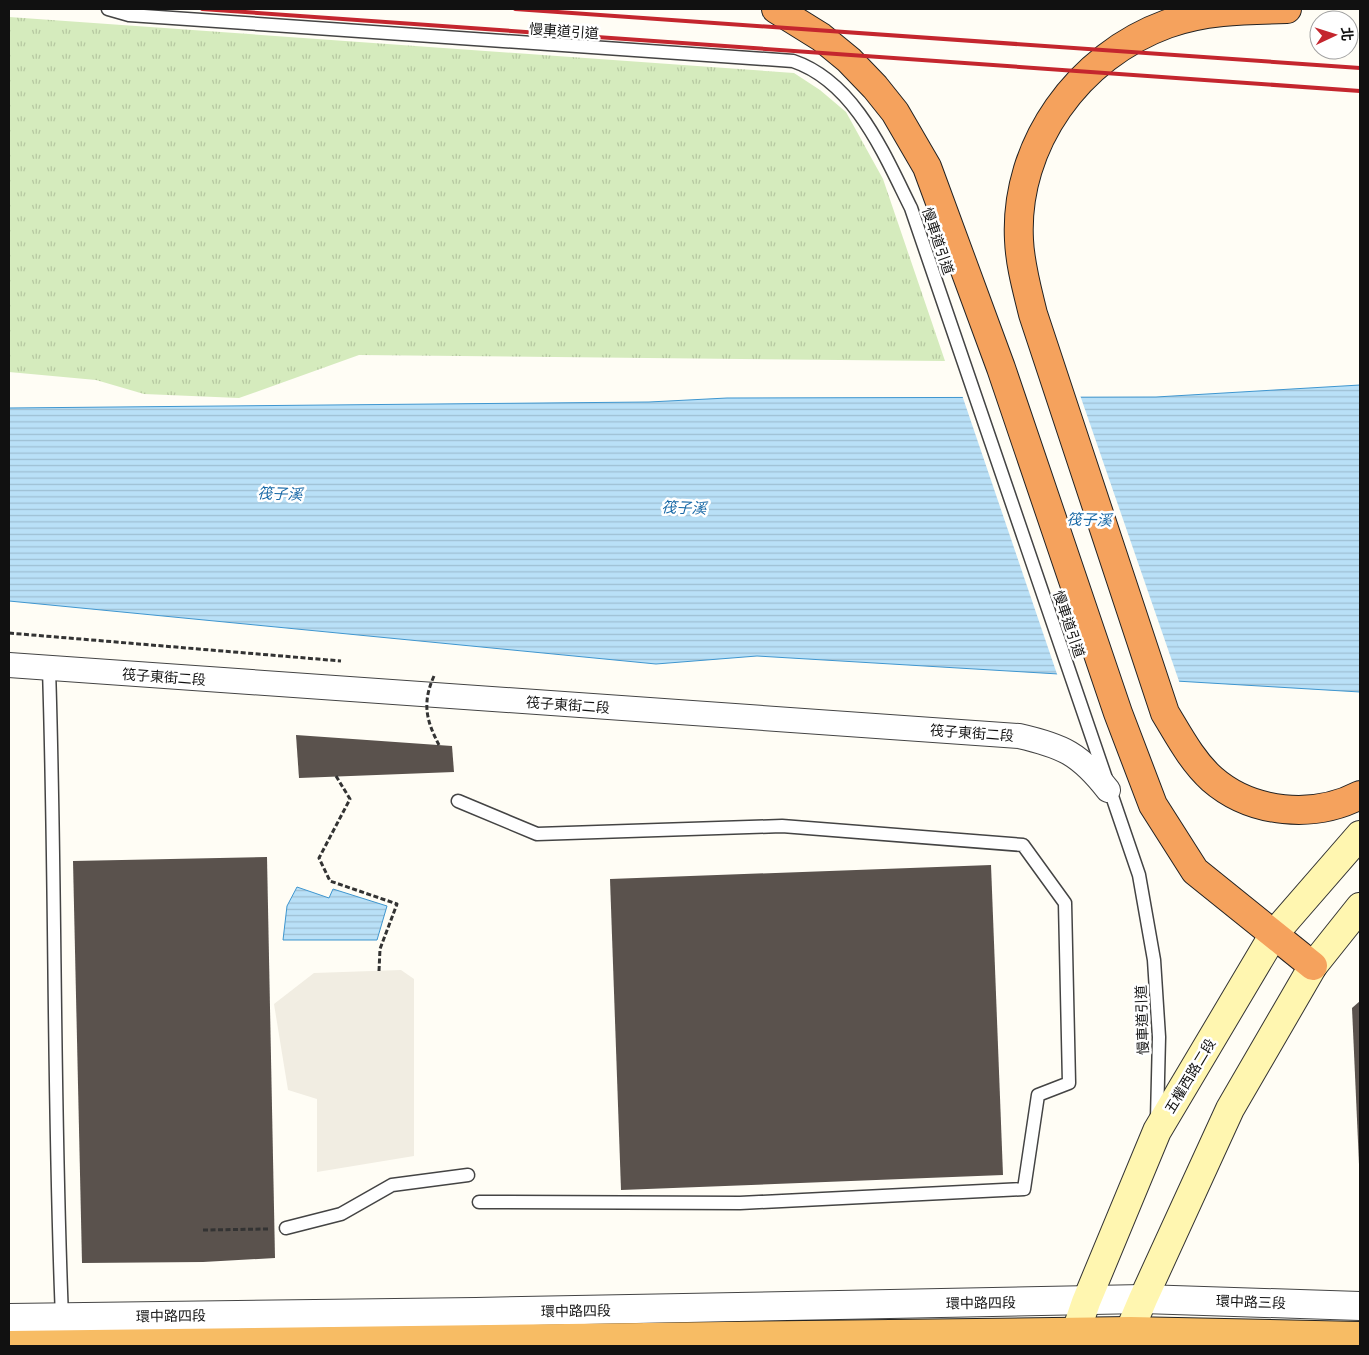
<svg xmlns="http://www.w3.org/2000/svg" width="1369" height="1355" viewBox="0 0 1369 1355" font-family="'Crimson Pro','Noto Sans TC',serif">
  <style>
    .grass { fill: url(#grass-tufts) }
    .plaza { fill: #f1ede2 }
    .water { fill: url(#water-rules); stroke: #3f96cf }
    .pier { fill: #fffdf5 }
    .building { fill: #5a524d }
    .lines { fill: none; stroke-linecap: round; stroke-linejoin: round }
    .service-casing { stroke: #444; stroke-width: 15 }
    .minor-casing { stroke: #444; stroke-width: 26 }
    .tertiary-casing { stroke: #444; stroke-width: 30 }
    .secondary-casing { stroke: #333; stroke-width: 30 }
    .trunk-casing { stroke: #222; stroke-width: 30 }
    .motorway-casing { stroke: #222; stroke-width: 30 }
    .path { stroke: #333; stroke-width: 3; stroke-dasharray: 5 2.5; stroke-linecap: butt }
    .service { stroke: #fff; stroke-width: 12 }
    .minor { stroke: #fff; stroke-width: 24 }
    .tertiary { stroke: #fff; stroke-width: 28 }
    .secondary { stroke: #fff6b0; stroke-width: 28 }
    .trunk { stroke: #f7bc64; stroke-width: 28 }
    .motorway { stroke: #f5a25d; stroke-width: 28 }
    .rail { stroke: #c4262e; stroke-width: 4 }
    .path-bridge { stroke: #333; stroke-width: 3; stroke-dasharray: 5 2.5; stroke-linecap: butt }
    .labels { text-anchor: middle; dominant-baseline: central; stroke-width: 5; stroke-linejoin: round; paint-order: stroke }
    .street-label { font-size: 14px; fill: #111; stroke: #fff }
    .water-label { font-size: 15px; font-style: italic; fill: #1768a6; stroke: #fff }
  </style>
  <defs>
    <pattern id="grass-tufts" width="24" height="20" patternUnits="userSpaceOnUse" patternTransform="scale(1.25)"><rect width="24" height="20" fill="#d5ebbd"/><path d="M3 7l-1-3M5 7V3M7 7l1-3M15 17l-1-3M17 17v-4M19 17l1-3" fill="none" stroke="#b6c8a1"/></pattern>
    <pattern id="water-rules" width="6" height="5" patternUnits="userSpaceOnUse" patternTransform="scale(1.25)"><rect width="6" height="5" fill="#b9e0f7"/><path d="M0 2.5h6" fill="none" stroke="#9ebfd3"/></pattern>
  </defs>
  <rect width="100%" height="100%" fill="#fffdf5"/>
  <polygon class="grass" points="9,17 794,73 820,90 846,112 883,179 945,361 359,355 239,398 144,394 96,380 9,372"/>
  <polygon class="plaza" points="401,970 414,979 414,1156 317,1172 317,1099 288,1090 274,1004 314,973"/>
  <g class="water">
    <polygon points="1360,385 1360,692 757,656 656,664 9,601 9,408 649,402 727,398 1156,397"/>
    <polygon points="297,887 329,898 333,889 387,906 377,940 283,940 287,906"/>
  </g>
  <polygon class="pier" points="962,395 1080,395 1180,684 1058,677"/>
  <g class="building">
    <polygon points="296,735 452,746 454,772 299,778"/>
    <polygon points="267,857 275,1258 203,1262 82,1263 73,861"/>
    <polygon points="991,865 1003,1175 621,1190 610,879"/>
    <polygon points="1360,1001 1360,1164 1359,1164 1352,1008"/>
  </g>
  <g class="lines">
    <defs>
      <g id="service">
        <path d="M108 9 129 15 793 61C855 82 884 154 911 208L1139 875 1154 960 1159 1037 1157 1119"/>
        <path d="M49 669C56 885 53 1101 62 1317"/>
        <polyline points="458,801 537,834 782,826 1023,845 1065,903 1069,1083 1038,1095 1024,1189 740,1203 479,1202"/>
        <polyline points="286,1228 341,1214 392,1185 468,1175"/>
      </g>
      <path id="minor" d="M9 665 1019 736C1063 746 1080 754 1108 790"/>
      <polyline id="tertiary" points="9,1318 476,1312 1143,1299 1360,1306"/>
      <g id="secondary">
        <polyline points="1071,1346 1086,1302 1157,1131 1274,934 1360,835"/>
        <polyline points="1123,1346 1143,1299 1230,1109 1313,966 1360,907"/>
      </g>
      <polyline id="trunk" points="9,1345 1130,1331 1360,1336"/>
      <g id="motorway">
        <polyline points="776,9 821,37 849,60 875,87 895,112 927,167 1001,368 1118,713 1153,805 1195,871 1313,966"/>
        <path d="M1287 9C1248 10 1205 10 1167 24 1079 56 1014 144 1019 240 1020 265 1027 289 1033 314L1165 713C1179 736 1192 761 1212 779 1252 814 1314 819 1360 795"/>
      </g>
    </defs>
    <use href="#service" class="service-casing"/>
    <use href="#minor" class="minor-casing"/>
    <use href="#tertiary" class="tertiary-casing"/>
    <use href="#secondary" class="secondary-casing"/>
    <use href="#trunk" class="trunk-casing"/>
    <use href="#motorway" class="motorway-casing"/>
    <g class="path">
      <polyline points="9,633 341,661"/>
      <polyline points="336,776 350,799 319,858 330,881 397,904 380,949 379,971"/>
      <polyline points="203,1230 268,1229"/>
    </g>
    <use href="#service" class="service"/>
    <use href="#minor" class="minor"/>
    <use href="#tertiary" class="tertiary"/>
    <use href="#secondary" class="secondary"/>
    <use href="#trunk" class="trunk"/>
    <use href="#motorway" class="motorway"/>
    <g class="rail">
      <polyline points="202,9 1360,91"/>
      <polyline points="515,9 1360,68"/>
    </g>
    <path class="path-bridge" d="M434 676C422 703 426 720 439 745"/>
  </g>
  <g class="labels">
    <g class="street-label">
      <text transform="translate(564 31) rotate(4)">慢車道引道</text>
      <text transform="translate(938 241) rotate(71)">慢車道引道</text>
      <text transform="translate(1069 624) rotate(71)">慢車道引道</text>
      <text transform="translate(164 677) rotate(4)">筏子東街二段</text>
      <text transform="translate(568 705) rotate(4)">筏子東街二段</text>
      <text transform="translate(972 733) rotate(4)">筏子東街二段</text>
      <text transform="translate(1142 1020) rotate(-92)">慢車道引道</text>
      <text transform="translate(1190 1076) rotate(-59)">五權西路二段</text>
      <text transform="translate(1251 1302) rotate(2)">環中路三段</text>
      <text transform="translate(981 1303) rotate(-1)">環中路四段</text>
      <text transform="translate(576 1311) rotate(-1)">環中路四段</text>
      <text transform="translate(171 1316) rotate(-1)">環中路四段</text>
    </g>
    <g class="water-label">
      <text transform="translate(280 494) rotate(2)">筏子溪</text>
      <text transform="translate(684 508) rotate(2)">筏子溪</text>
      <text transform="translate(1089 520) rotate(1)">筏子溪</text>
    </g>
  </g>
  <rect width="1369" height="1355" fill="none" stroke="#111111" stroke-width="20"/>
  <g transform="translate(1334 35) rotate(86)"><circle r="24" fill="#ffffff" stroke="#a0a0a0"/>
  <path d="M0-4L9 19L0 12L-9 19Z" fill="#c4262e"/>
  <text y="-8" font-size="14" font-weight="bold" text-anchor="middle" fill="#111111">北</text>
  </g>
</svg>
